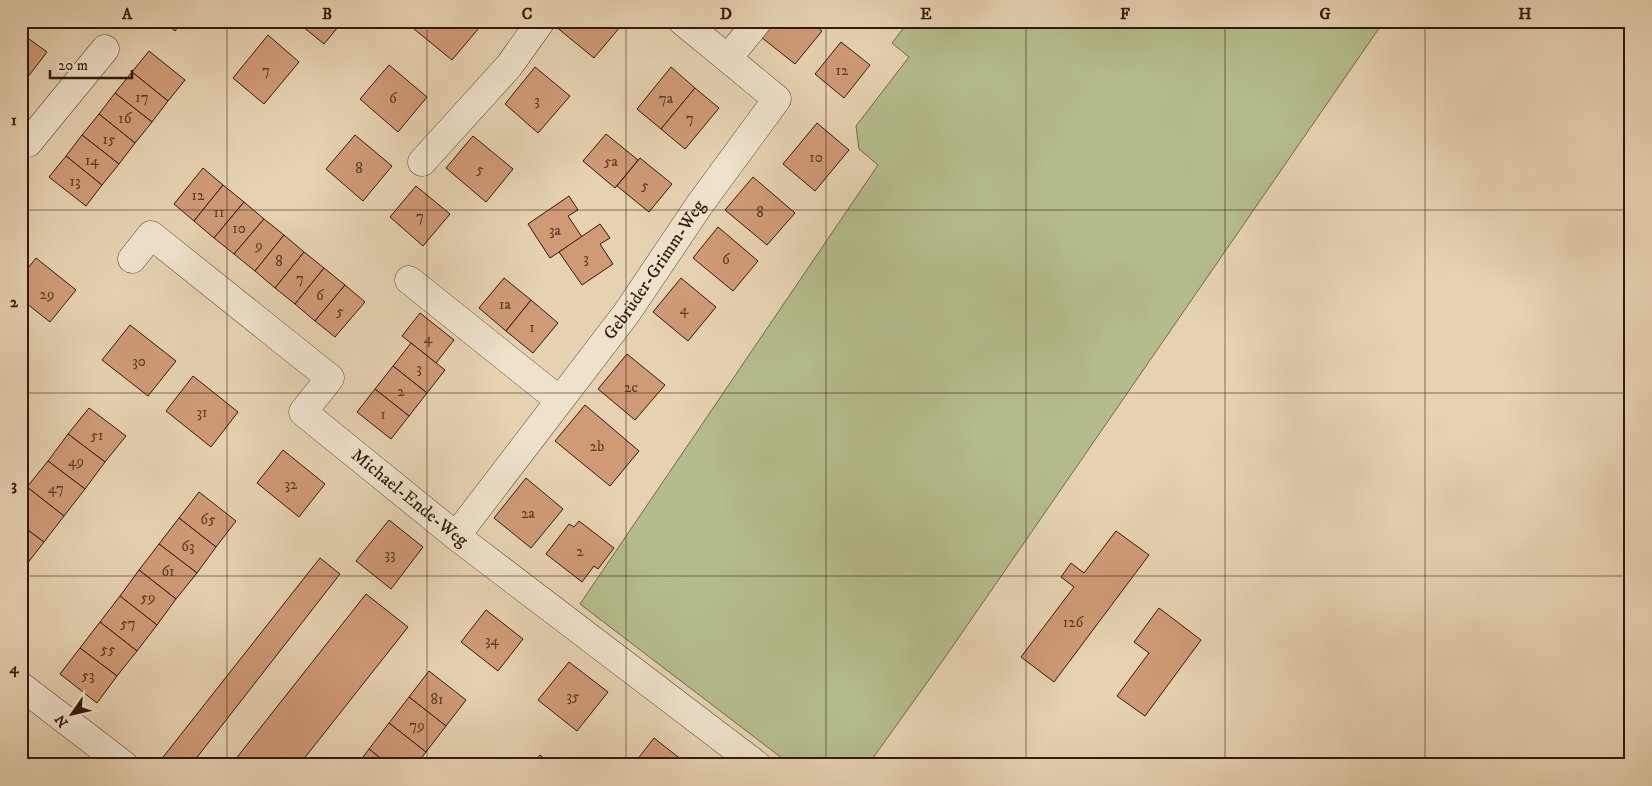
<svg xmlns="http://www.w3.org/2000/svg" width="1652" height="786" viewBox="0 0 1652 786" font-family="'IM FELL DW Pica',serif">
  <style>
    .green { fill: #b5bc8c; stroke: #746b4a }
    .building { fill: #d09a77; stroke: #321a09 }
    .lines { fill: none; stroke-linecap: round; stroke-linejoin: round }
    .minor-casing { stroke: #5f4833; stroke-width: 29 }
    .minor { stroke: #efe2cc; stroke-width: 28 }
    .grid { fill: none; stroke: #321a09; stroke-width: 1; stroke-opacity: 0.55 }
    .labels { text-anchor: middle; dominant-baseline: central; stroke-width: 4; stroke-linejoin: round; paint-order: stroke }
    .number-label { font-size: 15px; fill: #5a3a24 }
    .street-label { font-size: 18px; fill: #321a09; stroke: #efe2cc }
    .neatline { fill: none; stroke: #321a09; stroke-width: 2 }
    .grid-label { font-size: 16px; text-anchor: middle; font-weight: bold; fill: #321a09 }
  </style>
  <rect width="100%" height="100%" fill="#e6d2b1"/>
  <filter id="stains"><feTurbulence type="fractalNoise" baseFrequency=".004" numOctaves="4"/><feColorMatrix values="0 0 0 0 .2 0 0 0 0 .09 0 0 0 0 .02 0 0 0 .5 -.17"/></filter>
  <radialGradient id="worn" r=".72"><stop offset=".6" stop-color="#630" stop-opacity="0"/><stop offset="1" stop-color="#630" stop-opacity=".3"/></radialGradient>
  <polygon class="green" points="909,21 1384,21 946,656 868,765 791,765 580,604 878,165 859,149 856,126 909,57 892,43"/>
  <g class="building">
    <polygon points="163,21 183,21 175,31"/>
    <polygon points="296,21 343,21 324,44"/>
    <polygon points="421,21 482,21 484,22 452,60 414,29"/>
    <polygon points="560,21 613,21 620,27 594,58 555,26"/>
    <polygon points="774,21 810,21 822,31 795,64 761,37"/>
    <polygon points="268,35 299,62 264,104 233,78"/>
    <polygon points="25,36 47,52 21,86 21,41"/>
    <polygon points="841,42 870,65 844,98 815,74"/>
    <polygon points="149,51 185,80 168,101 132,72"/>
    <polygon points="389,65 427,97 398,132 360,99"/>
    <polygon points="535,67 570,96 538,133 505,104"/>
    <polygon points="671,67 695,88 661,129 637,109"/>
    <polygon points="132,72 168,101 152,122 115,93"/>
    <polygon points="695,88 719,108 685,149 661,129"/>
    <polygon points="115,93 152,122 135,143 99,114"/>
    <polygon points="99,114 135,143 119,164 82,135"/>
    <polygon points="817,123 849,150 815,191 783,164"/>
    <polygon points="606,134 638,160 615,188 583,161"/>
    <polygon points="82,135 119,164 102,185 66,156"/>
    <polygon points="355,135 392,166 363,201 326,169"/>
    <polygon points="473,136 513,169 486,202 446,168"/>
    <polygon points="66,156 102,185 86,206 49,177"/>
    <polygon points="640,158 672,184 649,212 617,186"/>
    <polygon points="203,168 223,185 194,221 174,204"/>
    <polygon points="753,177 795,213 767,245 725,210"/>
    <polygon points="223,185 244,202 214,238 194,221"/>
    <polygon points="416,186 450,214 423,246 390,217"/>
    <polygon points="569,196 578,210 568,216 582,237 550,258 528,224"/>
    <polygon points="244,202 264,219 234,254 214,238"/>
    <polygon points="264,219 284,235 255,271 234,254"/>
    <polygon points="600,224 610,238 600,244 613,264 582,285 559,252"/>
    <polygon points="718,227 758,261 733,291 693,258"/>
    <polygon points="284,235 304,252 275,288 255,271"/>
    <polygon points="304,252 324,268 295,304 275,288"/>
    <polygon points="36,258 76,290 50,322 21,299 21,277"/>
    <polygon points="324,268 345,285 315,321 295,304"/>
    <polygon points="504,278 531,300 506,331 479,308"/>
    <polygon points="681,278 716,307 688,341 653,312"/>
    <polygon points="345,285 365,302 335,337 315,321"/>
    <polygon points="531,300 558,323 533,353 506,331"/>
    <polygon points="420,313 454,340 436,363 402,336"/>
    <polygon points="130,325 176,361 148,396 102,360"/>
    <polygon points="411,343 445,370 427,393 393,366"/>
    <polygon points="627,354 665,385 635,420 598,389"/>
    <polygon points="393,366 427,393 409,416 375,389"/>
    <polygon points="193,376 238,412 211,447 166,411"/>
    <polygon points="375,389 409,416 391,439 357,412"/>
    <polygon points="585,405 639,451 610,486 555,441"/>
    <polygon points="89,408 126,436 105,462 68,434"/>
    <polygon points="68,434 105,462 85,489 48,461"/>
    <polygon points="283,450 325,484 299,517 257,483"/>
    <polygon points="48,461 85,489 64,516 27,487"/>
    <polygon points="526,478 563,509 531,548 494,518"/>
    <polygon points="27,487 64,516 44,542 21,525 21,495"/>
    <polygon points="199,492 236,521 216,547 179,518"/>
    <polygon points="179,518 216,547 197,573 159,544"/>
    <polygon points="389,520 423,547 391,589 356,561"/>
    <polygon points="579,521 614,548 598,569 594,566 582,582 546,554 569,524 574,527"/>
    <polygon points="21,525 44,542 23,569 21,568"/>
    <polygon points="1116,531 1149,555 1054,682 1021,657 1074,587 1061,577 1071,563 1084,573"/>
    <polygon points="159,544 197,573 176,599 139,570"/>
    <polygon points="320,558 340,574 191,765 164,765 160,761"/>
    <polygon points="139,570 176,599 157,625 120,596"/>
    <polygon points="366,594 408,627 299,765 231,765"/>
    <polygon points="120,596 157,625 137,651 100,622"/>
    <polygon points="1159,608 1201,640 1145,716 1117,696 1149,653 1134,642"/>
    <polygon points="486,610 523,639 498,671 461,642"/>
    <polygon points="100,622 137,651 117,676 80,648"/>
    <polygon points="80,648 117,676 97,703 60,674"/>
    <polygon points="569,662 608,692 577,731 538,700"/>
    <polygon points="429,671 466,700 446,726 409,697"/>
    <polygon points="409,697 446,726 426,752 389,723"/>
    <polygon points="389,723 426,752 416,765 389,765 369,749"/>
    <polygon points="654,738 687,764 687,765 633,765"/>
    <polygon points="369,749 389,765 357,765"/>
    <polygon points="540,755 552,765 532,765"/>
  </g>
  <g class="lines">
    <defs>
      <g id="minor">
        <polyline points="728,58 758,21"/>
        <polyline points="21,138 28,143 105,49"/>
        <polyline points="422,162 509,66 541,21"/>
        <path id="s1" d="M132 259 151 235 330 378 303 412 456 536 757 765"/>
        <polyline points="409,280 559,400"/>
        <path id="s2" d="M456 536 626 314 700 204 777 99 682 21"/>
        <polyline points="21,686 124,765"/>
      </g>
    </defs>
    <use href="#minor" class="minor-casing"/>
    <use href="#minor" class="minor"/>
  </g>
  <path class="grid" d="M227 21V765M427 21V765M626 21V765M826 21V765M1026 21V765M1225 21V765M1425 21V765M21 210H1631M21 393H1631M21 576H1631"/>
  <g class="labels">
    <g class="number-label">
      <text x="266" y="70">7</text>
      <text x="842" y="70">12</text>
      <text x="142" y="97">17</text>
      <text x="393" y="98">6</text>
      <text x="666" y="98">7a</text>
      <text x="537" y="100">3</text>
      <text x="125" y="118">16</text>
      <text x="690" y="118">7</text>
      <text x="109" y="139">15</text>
      <text x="816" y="157">10</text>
      <text x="92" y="160">14</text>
      <text x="611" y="161">5a</text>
      <text x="359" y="168">8</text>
      <text x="480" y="169">5</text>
      <text x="75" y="181">13</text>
      <text x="645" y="185">5</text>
      <text x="198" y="195">12</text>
      <text x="219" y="212">11</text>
      <text x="760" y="212">8</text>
      <text x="420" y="216">7</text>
      <text x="239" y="228">10</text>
      <text x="555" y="230">3a</text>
      <text x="259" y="245">9</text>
      <text x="586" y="258">3</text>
      <text x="726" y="259">6</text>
      <text x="279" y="261">8</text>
      <text x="300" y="278">7</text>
      <text x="47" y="294">29</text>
      <text x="320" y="295">6</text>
      <text x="505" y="304">1a</text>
      <text x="684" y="309">4</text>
      <text x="340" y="311">5</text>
      <text x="532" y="327">1</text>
      <text x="428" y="338">4</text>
      <text x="139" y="361">30</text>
      <text x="419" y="368">3</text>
      <text x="631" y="387">2c</text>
      <text x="401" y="391">2</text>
      <text x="202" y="412">31</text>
      <text x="383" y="414">1</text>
      <text x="97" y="435">51</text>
      <text x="597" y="446">2b</text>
      <text x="76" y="461">49</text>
      <text x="291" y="484">32</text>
      <text x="56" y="488">47</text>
      <text x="528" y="513">2a</text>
      <text x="208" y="519">65</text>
      <text x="188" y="546">63</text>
      <text x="580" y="551">2</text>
      <text x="390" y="554">33</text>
      <text x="168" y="571">61</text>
      <text x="148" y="597">59</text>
      <text x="1073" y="622">126</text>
      <text x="128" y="623">57</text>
      <text x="492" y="640">34</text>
      <text x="108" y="649">55</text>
      <text x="88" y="675">53</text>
      <text x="573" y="696">35</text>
      <text x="437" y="699">81</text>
      <text x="417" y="725">79</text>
    </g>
    <g class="street-label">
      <text stroke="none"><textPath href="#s2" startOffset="332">Gebrüder-Grimm-Weg</textPath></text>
      <text stroke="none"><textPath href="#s1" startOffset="440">Michael-Ende-Weg</textPath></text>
    </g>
  </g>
  <rect width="1652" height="786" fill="none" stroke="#e6d2b1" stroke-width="55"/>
  <g transform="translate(72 714) rotate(236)" stroke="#efe2cc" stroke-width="4" paint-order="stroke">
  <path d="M0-4L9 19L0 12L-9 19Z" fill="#321a09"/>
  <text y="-8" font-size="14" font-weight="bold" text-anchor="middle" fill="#321a09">N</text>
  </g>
  <path d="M50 70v8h82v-8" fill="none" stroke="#321a09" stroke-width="2.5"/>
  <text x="58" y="70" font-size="15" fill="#321a09" stroke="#efe2cc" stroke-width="4" paint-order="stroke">20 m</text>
  <rect x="28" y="28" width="1596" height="730" class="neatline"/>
  <g class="grid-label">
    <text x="127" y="19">A</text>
    <text x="327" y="19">B</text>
    <text x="527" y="19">C</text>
    <text x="726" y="19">D</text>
    <text x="926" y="19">E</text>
    <text x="1125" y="19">F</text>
    <text x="1325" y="19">G</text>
    <text x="1525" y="19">H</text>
    <text x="14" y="125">1</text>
    <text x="14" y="307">2</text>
    <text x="14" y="490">3</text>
    <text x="14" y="673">4</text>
  </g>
  <rect width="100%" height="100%" filter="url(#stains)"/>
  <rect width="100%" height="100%" fill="url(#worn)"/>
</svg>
